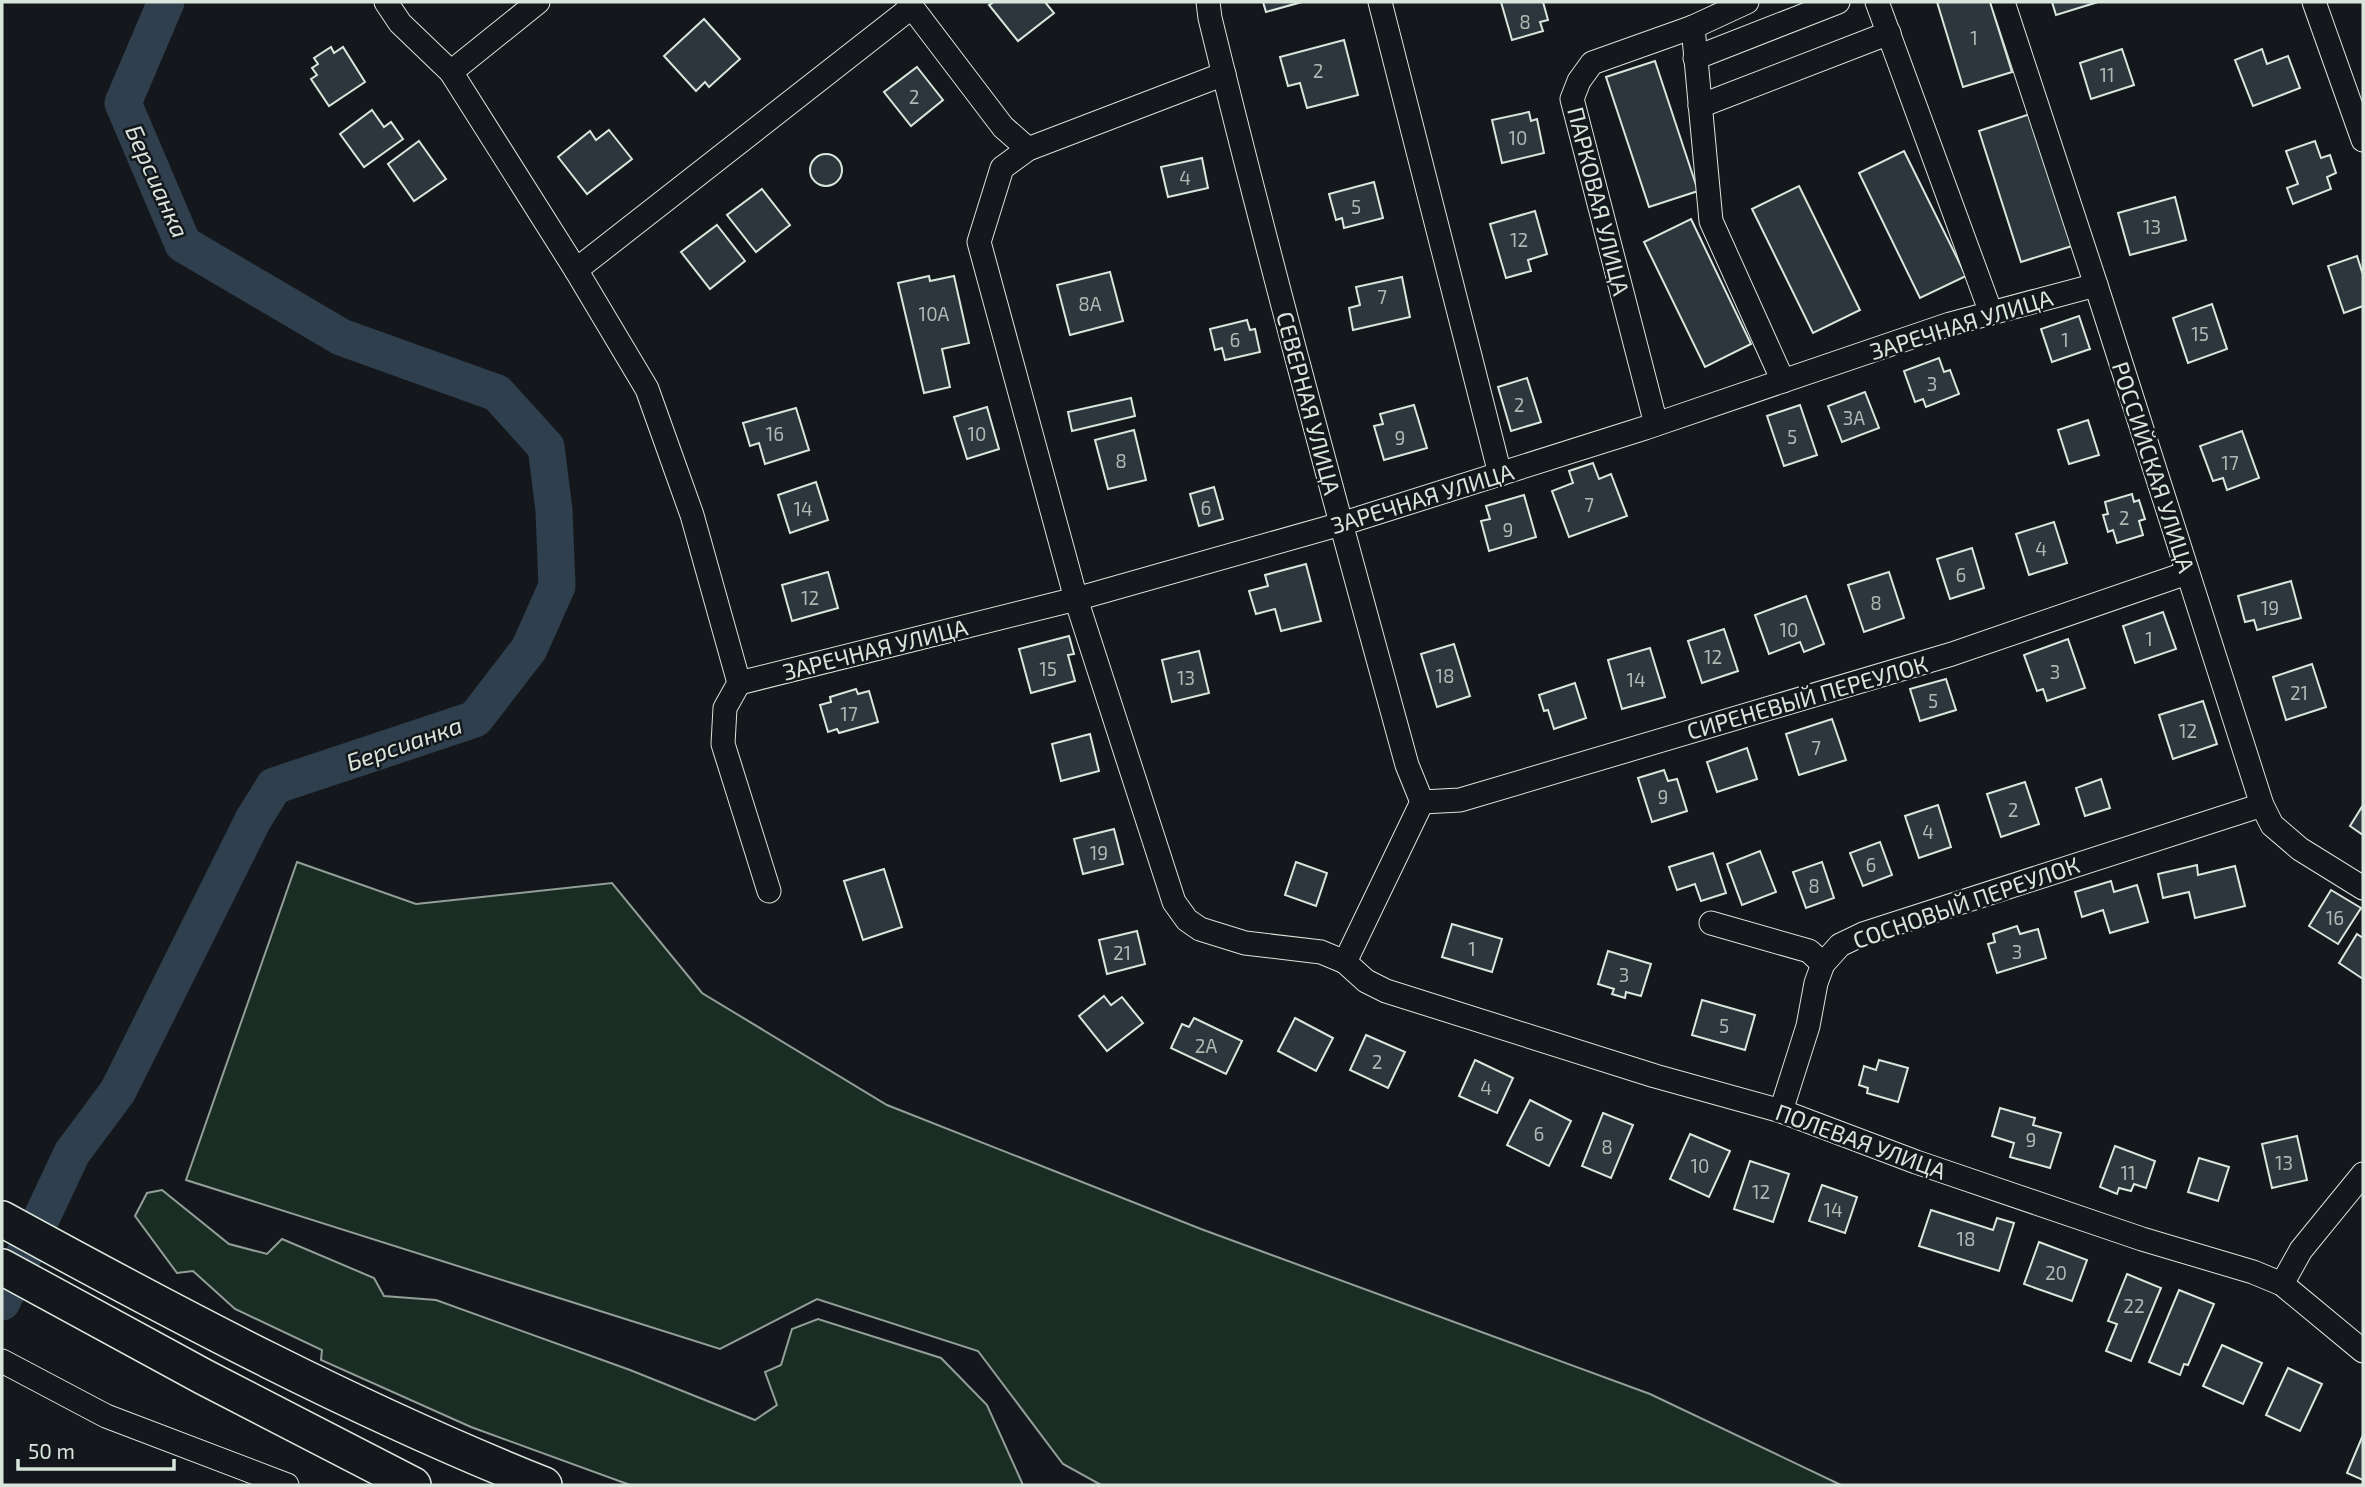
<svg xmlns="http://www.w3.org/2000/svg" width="2365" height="1487" viewBox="0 0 2365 1487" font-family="'Exo 2',sans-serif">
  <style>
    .green { fill: #1a2d24; stroke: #939e99; stroke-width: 2 }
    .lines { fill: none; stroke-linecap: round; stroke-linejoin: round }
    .river { stroke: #2f3f4d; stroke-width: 37 }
    .building { fill: #2c363c; stroke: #d8e6dc; stroke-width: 2 }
    .minor-casing { stroke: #d8e6dc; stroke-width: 25 }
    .highway-casing { stroke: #d8e6dc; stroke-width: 38 }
    .minor { stroke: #14181c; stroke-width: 23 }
    .highway { stroke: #14181c; stroke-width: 35 }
    .labels { text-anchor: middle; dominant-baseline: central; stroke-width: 5; stroke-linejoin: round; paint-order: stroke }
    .number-label { font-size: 19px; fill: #adbab4 }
    .street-label { font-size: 23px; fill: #d8e6dc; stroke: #14181c }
    .water-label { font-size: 24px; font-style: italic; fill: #d8e6dc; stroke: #14181c }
  </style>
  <rect width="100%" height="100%" fill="#14181c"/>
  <g class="green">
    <polygon points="297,862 416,904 612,883 702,993 887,1105 1201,1229 1650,1394 1841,1485 1101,1485 1063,1464 978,1351 817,1299 720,1349 186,1180"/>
    <polygon points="162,1190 229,1244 267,1254 282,1239 374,1278 384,1296 436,1300 630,1370 755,1420 777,1405 765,1372 781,1365 792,1329 818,1319 941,1358 987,1405 1023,1485 630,1485 471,1427 321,1360 322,1350 235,1309 193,1271 177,1273 135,1216 147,1193"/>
  </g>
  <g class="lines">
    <polyline class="river" points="2,1302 72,1153 118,1091 253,820 274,786 475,719 529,649 557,586 554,510 546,447 497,393 341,337 183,244 123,103 166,2"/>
  </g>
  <g class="building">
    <polygon points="994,2 1045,2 1054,13 1018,41 989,5"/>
    <polygon points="1263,2 1302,2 1266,12"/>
    <polygon points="1501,2 1543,2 1548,20 1540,22 1543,31 1512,40"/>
    <polygon points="1937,2 1990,2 2012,72 1963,87"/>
    <polygon points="2052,2 2098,2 2056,15"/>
    <polygon points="704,19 740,59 709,87 705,82 696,91 664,56"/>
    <polygon points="1344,40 1358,95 1307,108 1300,83 1288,86 1280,57"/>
    <polygon points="331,47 334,53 343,47 365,82 329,106 311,79 317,75 312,68 318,64 314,58"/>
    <polygon points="2122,49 2134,85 2091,99 2080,63"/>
    <polygon points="2262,49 2267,64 2288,56 2300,88 2253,106 2235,60"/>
    <polygon points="1655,61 1698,191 1649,207 1606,77"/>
    <polygon points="917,67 943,100 911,126 884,92"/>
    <polygon points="372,110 384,127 391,122 403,139 364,167 340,134"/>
    <polygon points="1529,112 1531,121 1537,119 1544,153 1502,163 1492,120"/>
    <polygon points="2030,114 2072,246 2021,262 1979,131"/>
    <polygon points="609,130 632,159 587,194 558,157 590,131 596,140"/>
    <polygon points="419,141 446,179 414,201 388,164"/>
    <polygon points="2315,141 2321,158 2330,155 2336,173 2327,177 2331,189 2293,204 2287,188 2298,184 2286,151"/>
    <polygon points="1904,151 1966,276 1920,298 1859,173"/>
    <circle cx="826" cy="170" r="16"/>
    <polygon points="1202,158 1208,188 1168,197 1161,167"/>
    <polygon points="1374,182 1383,218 1344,228 1342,218 1336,220 1329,194"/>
    <polygon points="1799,186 1860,310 1813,333 1752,209"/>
    <polygon points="762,189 790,225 756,252 727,215"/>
    <polygon points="2175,197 2186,240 2130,255 2118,213"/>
    <polygon points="1535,211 1547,254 1528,260 1531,271 1506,278 1490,224"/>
    <polygon points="1691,219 1751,344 1705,367 1644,242"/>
    <polygon points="717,225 745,261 710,289 681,252"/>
    <polygon points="2357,256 2363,275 2363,306 2344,313 2328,266"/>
    <polygon points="1110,272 1123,321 1070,335 1057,285"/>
    <polygon points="929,276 930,281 954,276 969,343 942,349 950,387 924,393 898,283"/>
    <polygon points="1402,277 1410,317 1353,330 1349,308 1360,305 1356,287"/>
    <polygon points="2212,304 2227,349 2188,363 2173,318"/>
    <polygon points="2079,316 2090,349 2052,362 2041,329"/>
    <polygon points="1247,320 1250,330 1255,329 1260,352 1225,360 1222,348 1215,350 1210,329"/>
    <polygon points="1939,358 1944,372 1950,370 1959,394 1926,407 1923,399 1915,402 1904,371"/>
    <polygon points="1527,378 1541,422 1511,431 1498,387"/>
    <polygon points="1865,392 1879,428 1842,442 1828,406"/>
    <polygon points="1131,398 1135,416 1072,431 1068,412"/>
    <polygon points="1414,405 1427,448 1384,460 1374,426 1383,424 1380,414"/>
    <polygon points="1800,405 1817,455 1784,466 1767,416"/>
    <polygon points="987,407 999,449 967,459 954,417"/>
    <polygon points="796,408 809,450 765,464 759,443 750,446 743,423"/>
    <polygon points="2088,420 2099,455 2069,464 2058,430"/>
    <polygon points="1134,430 1146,480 1108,489 1095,440"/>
    <polygon points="2242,431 2259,478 2227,490 2223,478 2213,481 2200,446"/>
    <polygon points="1593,463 1599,479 1611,474 1627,516 1569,537 1552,491 1573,483 1569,471"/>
    <polygon points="816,482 828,520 790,533 778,495"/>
    <polygon points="1214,487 1223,519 1199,526 1190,494"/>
    <polygon points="2132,494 2134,502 2139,500 2145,519 2139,521 2143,535 2117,543 2113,530 2108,532 2103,515 2108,514 2105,502"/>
    <polygon points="1524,495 1536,537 1489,551 1481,521 1490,519 1486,506"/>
    <polygon points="2054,522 2067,563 2029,575 2016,534"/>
    <polygon points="1972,548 1984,588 1950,599 1937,559"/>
    <polygon points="1306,564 1321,621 1281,631 1275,609 1256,614 1249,591 1268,586 1265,575"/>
    <polygon points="828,572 838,608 792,621 782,585"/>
    <polygon points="1889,572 1904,618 1864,632 1848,585"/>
    <polygon points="2291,581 2301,618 2257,630 2254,620 2245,622 2238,596"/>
    <polygon points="1806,596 1824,644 1804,652 1800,642 1769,654 1755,615"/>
    <polygon points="2163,612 2176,649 2135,663 2123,626"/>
    <polygon points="1724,629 1738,671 1702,683 1688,641"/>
    <polygon points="1069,636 1074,654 1068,655 1075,681 1031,693 1019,649"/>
    <polygon points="2068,639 2085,688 2047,701 2043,689 2037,691 2024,655"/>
    <polygon points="1454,644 1470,696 1437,707 1421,654"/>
    <polygon points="1650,648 1665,697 1622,709 1608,660"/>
    <polygon points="1199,651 1209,693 1172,702 1162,660"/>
    <polygon points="2312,664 2326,707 2286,720 2273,677"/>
    <polygon points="1946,679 1956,710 1920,721 1910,689"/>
    <polygon points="1575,683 1586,718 1554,729 1548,710 1544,711 1539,695"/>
    <polygon points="856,689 858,694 869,691 878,722 839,733 837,729 828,732 820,705 831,702 830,697"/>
    <polygon points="2203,701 2217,744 2173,759 2159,715"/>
    <polygon points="1832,719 1846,760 1799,775 1786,734"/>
    <polygon points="1090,734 1099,771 1061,781 1052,744"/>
    <polygon points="1747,748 1757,779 1717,792 1707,762"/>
    <polygon points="1664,770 1668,781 1677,779 1687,811 1652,822 1638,778"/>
    <polygon points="2101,779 2110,808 2085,816 2076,788"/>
    <polygon points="2025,782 2039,824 2001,837 1987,794"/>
    <polygon points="1938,805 1951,847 1919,858 1905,816"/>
    <polygon points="2363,805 2363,835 2350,826"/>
    <polygon points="1114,829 1123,864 1083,874 1074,839"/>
    <polygon points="1880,842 1892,875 1863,886 1850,853"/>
    <polygon points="1760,851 1776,892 1742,905 1727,864"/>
    <polygon points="1713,853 1726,893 1701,901 1695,884 1677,890 1669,867"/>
    <polygon points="1296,862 1327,873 1316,906 1285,895"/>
    <polygon points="1822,862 1834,898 1806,908 1793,872"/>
    <polygon points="2197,865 2198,875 2235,866 2245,906 2195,918 2189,892 2163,898 2158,874"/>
    <polygon points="884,869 902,927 863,940 844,881"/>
    <polygon points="2111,881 2114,892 2137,885 2148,922 2110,933 2103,910 2082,917 2075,892"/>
    <polygon points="2331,890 2361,908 2338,944 2309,926"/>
    <polygon points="1452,924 1502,939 1492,972 1442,957"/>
    <polygon points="2017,926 2020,934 2038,929 2046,958 1997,973 1988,944 1995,942 1993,934"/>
    <polygon points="1137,931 1145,964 1107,974 1099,940"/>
    <polygon points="2357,934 2363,938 2363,979 2339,963"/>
    <polygon points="1608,951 1651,964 1641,996 1626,992 1625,998 1612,994 1614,989 1598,984"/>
    <polygon points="1104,996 1111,1005 1122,997 1143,1023 1107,1051 1079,1016"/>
    <polygon points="1702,1000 1755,1015 1745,1050 1692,1035"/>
    <polygon points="1194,1018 1242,1041 1226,1074 1171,1048 1182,1024 1189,1027"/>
    <polygon points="1295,1018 1333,1038 1316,1071 1278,1051"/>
    <polygon points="1366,1035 1405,1052 1388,1088 1350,1070"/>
    <polygon points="1475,1060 1513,1078 1497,1113 1459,1096"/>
    <polygon points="1879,1060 1908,1068 1898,1102 1867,1093 1868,1088 1859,1085 1864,1066 1876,1070"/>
    <polygon points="1530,1100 1571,1121 1549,1166 1507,1145"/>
    <polygon points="2000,1108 2035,1118 2033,1125 2061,1133 2050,1168 2010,1157 2014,1143 1992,1136"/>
    <polygon points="1603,1113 1633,1125 1611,1178 1582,1166"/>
    <polygon points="1690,1134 1730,1151 1709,1197 1670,1179"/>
    <polygon points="2297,1136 2307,1180 2272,1188 2262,1144"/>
    <polygon points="2115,1146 2155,1161 2146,1188 2134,1184 2131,1191 2119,1188 2117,1194 2100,1187"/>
    <polygon points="2199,1158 2229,1167 2218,1201 2188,1192"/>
    <polygon points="1750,1161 1789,1174 1773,1222 1734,1209"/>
    <polygon points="1822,1185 1857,1197 1845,1233 1809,1221"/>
    <polygon points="1931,1210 1993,1230 1997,1218 2014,1223 1999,1271 1919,1246"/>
    <polygon points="2039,1242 2087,1260 2072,1301 2024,1284"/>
    <polygon points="2127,1274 2161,1288 2131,1361 2106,1351 2117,1324 2108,1321"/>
    <polygon points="2179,1290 2214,1304 2188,1365 2184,1364 2180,1375 2149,1362"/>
    <polygon points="2222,1345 2262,1363 2243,1404 2203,1386"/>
    <polygon points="2288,1368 2322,1384 2300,1431 2266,1415"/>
    <polygon points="2363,1435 2363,1480 2347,1473"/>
  </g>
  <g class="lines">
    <defs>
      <g id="minor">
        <polyline points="386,2 400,23 451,72"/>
        <polyline points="538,2 451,72 576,270 912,7"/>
        <polyline points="908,2 1003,127 1028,149"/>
        <path d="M1208 2 1210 18C1271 268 1339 517 1407 765L1422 802"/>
        <polyline points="1380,2 1500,474"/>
        <polyline points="1877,2 1991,313"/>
        <polyline points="2003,2 2096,285 2262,805 2272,825 2300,849 2363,888"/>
        <polyline points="2314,2 2363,140"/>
        <polyline points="1693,27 1711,221 1783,381"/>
        <polyline points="1695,58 1838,2"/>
        <polyline points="1224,74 1028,149 1002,168 979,242 1076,599 1174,902 1187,920 1200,929 1245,943 1321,952 1345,962 1366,981 1386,991 1655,1076 1781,1111 1916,1162 2142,1239 2253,1272 2282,1284 2363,1351"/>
        <polyline points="1700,106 1889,33"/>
        <polyline points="576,270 647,389 692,515 739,683 725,708 723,744 769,891"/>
        <polyline points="1656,424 1572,99 1579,81 1592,63 1693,27 1747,2"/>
        <polyline points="739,683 1076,599 1341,524 1645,428 1950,324 2096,285"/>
        <polyline points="1422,802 1460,800 1952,654 2187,573"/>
        <polyline points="1711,923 1809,951 1823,964"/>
        <polyline points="1345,962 1422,802"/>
        <polyline points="1781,1111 1808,1026 1816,983 1823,964 1840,945 1863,934 2262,805"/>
        <polyline points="2282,1284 2301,1250 2363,1174"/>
        <polyline points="2,1361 106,1416 287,1485"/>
      </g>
      <g id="highway">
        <path d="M2 1219C179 1316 356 1410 544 1485"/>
        <polyline points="2,1267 204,1377 413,1485"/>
      </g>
    </defs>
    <use href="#minor" class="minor-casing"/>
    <use href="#highway" class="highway-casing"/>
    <use href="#minor" class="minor"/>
    <use href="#highway" class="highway"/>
  </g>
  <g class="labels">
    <g class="number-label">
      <text x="1525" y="21">8</text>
      <text x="1974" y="37">1</text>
      <text x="1318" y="70">2</text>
      <text x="2107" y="74">11</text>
      <text x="914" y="96">2</text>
      <text x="1518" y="137">10</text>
      <text x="1185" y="177">4</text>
      <text x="1356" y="206">5</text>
      <text x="2152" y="226">13</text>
      <text x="1519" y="239">12</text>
      <text x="1382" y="296">7</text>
      <text x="1090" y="303">8А</text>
      <text x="934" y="313">10А</text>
      <text x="2200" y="333">15</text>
      <text x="1235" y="339">6</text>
      <text x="2065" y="339">1</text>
      <text x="1932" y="383">3</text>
      <text x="1519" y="404">2</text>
      <text x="1854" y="417">3А</text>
      <text x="775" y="433">16</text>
      <text x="977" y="433">10</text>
      <text x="1792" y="436">5</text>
      <text x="1400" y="437">9</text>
      <text x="1121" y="460">8</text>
      <text x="2230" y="462">17</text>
      <text x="1589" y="504">7</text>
      <text x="1206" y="507">6</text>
      <text x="803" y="508">14</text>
      <text x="2124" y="517">2</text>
      <text x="1508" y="529">9</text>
      <text x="2041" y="548">4</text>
      <text x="1961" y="574">6</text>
      <text x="810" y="597">12</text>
      <text x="1876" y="602">8</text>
      <text x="2270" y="607">19</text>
      <text x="1789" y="629">10</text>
      <text x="2149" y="638">1</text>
      <text x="1713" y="656">12</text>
      <text x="1048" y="668">15</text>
      <text x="2055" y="671">3</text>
      <text x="1445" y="675">18</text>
      <text x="1186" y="677">13</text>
      <text x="1636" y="679">14</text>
      <text x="2299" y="692">21</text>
      <text x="1933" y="700">5</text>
      <text x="849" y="713">17</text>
      <text x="2188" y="730">12</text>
      <text x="1816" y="747">7</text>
      <text x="1663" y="796">9</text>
      <text x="2013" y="809">2</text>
      <text x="1928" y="831">4</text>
      <text x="1099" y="852">19</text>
      <text x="1871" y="864">6</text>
      <text x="1814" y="885">8</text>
      <text x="2335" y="917">16</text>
      <text x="1472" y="948">1</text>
      <text x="2017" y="951">3</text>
      <text x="1122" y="952">21</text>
      <text x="1624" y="974">3</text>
      <text x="1724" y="1025">5</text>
      <text x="1206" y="1045">2А</text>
      <text x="1377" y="1061">2</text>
      <text x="1486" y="1087">4</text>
      <text x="1539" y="1133">6</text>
      <text x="2031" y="1139">9</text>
      <text x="1607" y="1146">8</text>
      <text x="2284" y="1162">13</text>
      <text x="1700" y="1165">10</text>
      <text x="2128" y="1172">11</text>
      <text x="1761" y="1191">12</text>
      <text x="1833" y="1209">14</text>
      <text x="1966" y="1238">18</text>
      <text x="2056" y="1272">20</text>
      <text x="2134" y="1305">22</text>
    </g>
    <g class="street-label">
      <text transform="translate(1599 201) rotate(76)">ПАРКОВАЯ УЛИЦА</text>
      <text transform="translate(1961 324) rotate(-17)">ЗАРЕЧНАЯ УЛИЦА</text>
      <text transform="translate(1309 403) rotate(75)">СЕВЕРНАЯ УЛИЦА</text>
      <text transform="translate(2154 467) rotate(72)">РОССИЙСКАЯ УЛИЦА</text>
      <text transform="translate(1422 498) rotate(-17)">ЗАРЕЧНАЯ УЛИЦА</text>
      <text transform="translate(875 649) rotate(-14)">ЗАРЕЧНАЯ УЛИЦА</text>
      <text transform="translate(1807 697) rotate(-16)">СИРЕНЕВЫЙ ПЕРЕУЛОК</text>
      <text transform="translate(1966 902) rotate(-19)">СОСНОВЫЙ ПЕРЕУЛОК</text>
      <text transform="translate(1861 1141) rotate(20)">ПОЛЕВАЯ УЛИЦА</text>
    </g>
    <g class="water-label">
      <text transform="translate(158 181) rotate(66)">Берсианка</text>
      <text transform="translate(404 743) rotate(-19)">Берсианка</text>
    </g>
  </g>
  <rect width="2365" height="1487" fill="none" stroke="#d8e6dc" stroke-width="7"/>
  <path d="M18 1459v10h156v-10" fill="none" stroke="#d8e6dc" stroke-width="3.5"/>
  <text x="28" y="1459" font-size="21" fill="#d8e6dc" stroke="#14181c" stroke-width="5" paint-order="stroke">50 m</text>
</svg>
